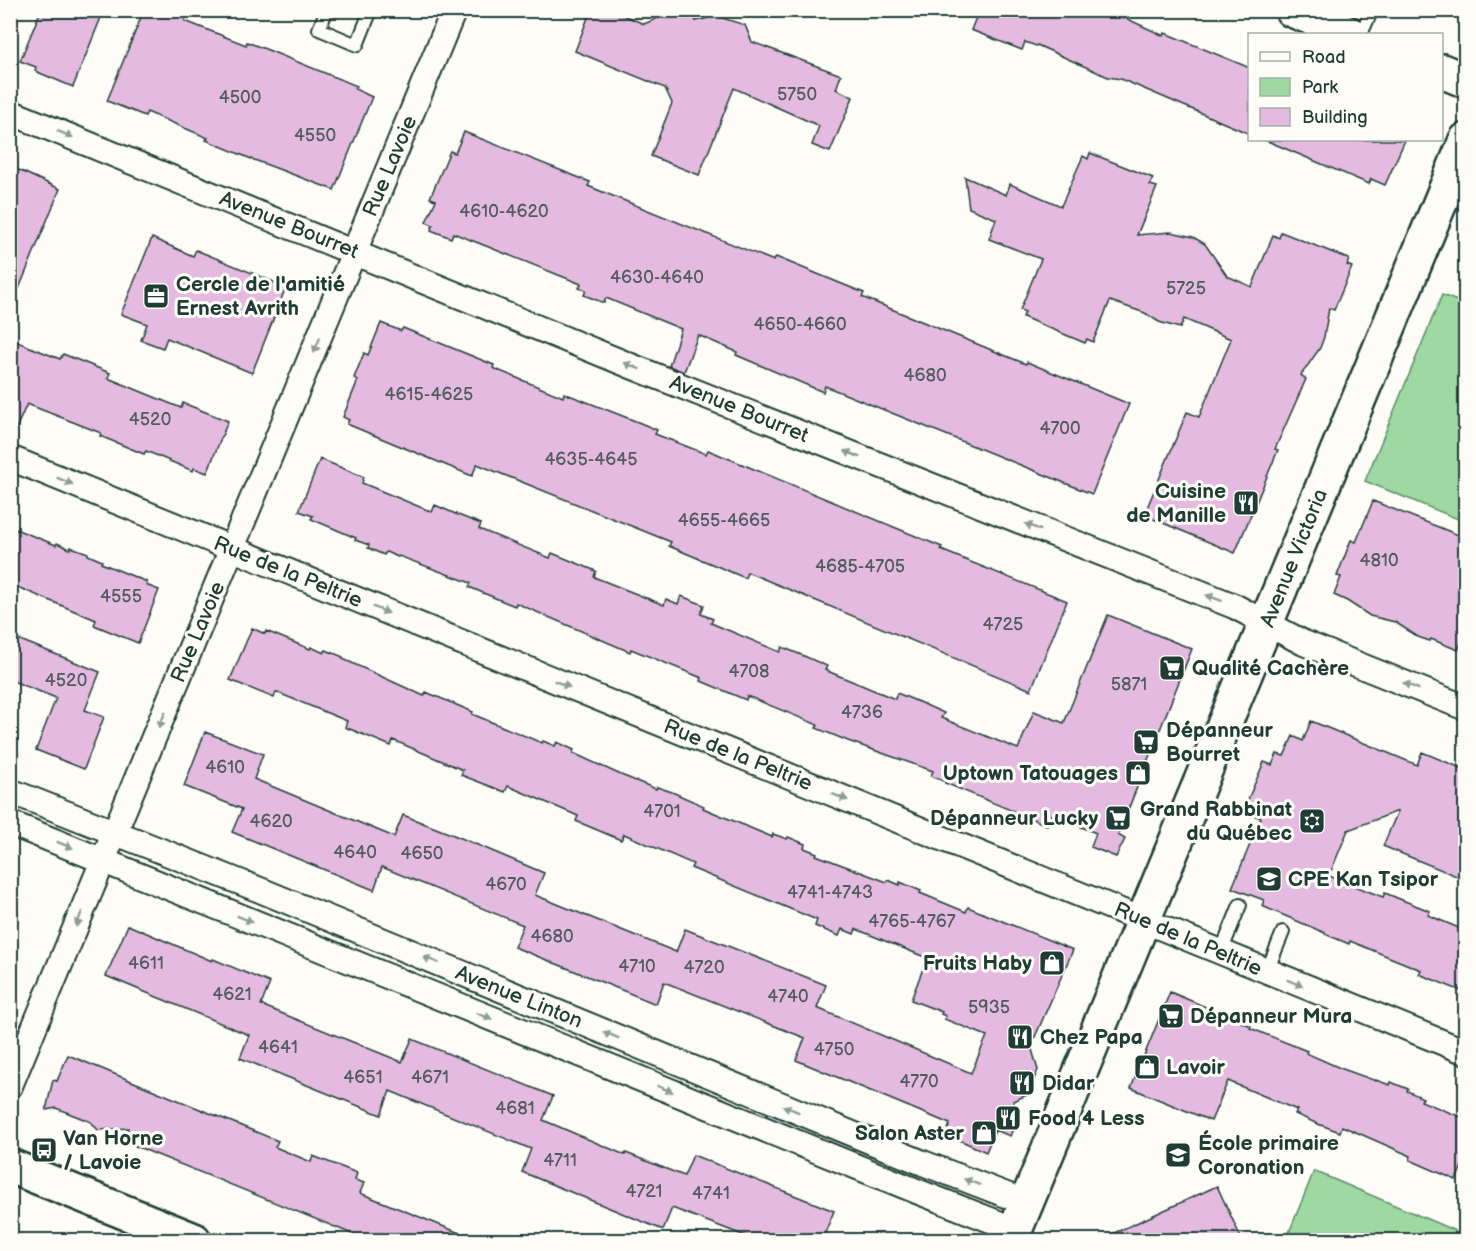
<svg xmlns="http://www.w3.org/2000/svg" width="1476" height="1251" viewBox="0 0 1476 1251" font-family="'Balsamiq Sans',sans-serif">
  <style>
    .green { fill: #9dd9a0; stroke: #5e8b6a; stroke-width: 1.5 }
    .building { fill: #e4bae1; stroke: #1f3d34; stroke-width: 1.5 }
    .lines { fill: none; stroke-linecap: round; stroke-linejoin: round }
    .lane-casing { stroke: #1f3d34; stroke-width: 16 }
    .street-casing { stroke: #1f3d34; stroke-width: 28 }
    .secondary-casing { stroke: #1f3d34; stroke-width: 38 }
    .lane { stroke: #fdfcf7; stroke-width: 12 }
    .street { stroke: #fdfcf7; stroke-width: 24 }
    .secondary { stroke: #fdfcf7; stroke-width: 33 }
    .oneway { fill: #8e9c96 }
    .labels { text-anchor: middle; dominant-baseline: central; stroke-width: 6; stroke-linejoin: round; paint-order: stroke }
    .number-label { font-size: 18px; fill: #505c5f }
    .street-label { font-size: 21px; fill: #1f3d34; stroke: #fdfcf7 }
    .poi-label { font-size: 21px; font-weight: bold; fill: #1f3d34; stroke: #fdfcf7; text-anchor: start }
  </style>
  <rect width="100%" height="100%" fill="#fdfcf7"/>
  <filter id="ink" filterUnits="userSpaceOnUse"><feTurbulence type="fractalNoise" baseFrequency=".0167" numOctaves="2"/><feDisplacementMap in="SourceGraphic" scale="12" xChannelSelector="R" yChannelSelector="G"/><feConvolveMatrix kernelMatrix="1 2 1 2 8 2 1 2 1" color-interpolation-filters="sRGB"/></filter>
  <g filter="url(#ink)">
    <g class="green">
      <polygon points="1442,295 1465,304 1465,522 1365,481"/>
      <polygon points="1314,1171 1465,1235 1465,1240 1286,1240"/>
    </g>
    <g class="building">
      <polygon points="41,10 104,10 73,87 35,71 36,67 20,61"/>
      <polygon points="144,10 171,10 186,17 185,21 246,45 247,42 268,50 357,86 355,89 372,97 334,190 249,158 206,140 208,138 147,112 145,116 107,101"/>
      <polygon points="591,10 611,10 644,24 677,10 691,10 696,21 716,16 745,25 752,42 841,75 836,89 853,97 830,152 812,145 819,126 734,88 699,175 651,156 672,103 665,88 575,51"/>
      <polygon points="979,10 1108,10 1164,36 1165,33 1250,68 1250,134 1121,79 1108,77 1037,45 1036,46 1025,42 1022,50 971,30"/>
      <polygon points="464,132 590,182 588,186 774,261 776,257 864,293 862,297 1026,364 1027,362 1129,404 1092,494 825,386 823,392 736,355 737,352 698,335 684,372 669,366 681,329 606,298 604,303 584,295 586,290 579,288 581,284 481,244 453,233 451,238 431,230 433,225 426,222 436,200 430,198 450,151 455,153"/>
      <polygon points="1265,140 1405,140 1385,185 1371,179 1369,184"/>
      <polygon points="1090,153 1153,178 1150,185 1157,187 1137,235 1171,232 1193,237 1205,244 1227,276 1252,287 1273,235 1279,238 1281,232 1349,259 1347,265 1352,267 1334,310 1329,308 1324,337 1320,348 1301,375 1306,379 1275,449 1278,450 1235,553 1144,515 1187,412 1199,417 1231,339 1184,319 1180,328 1159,322 1145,313 1110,301 1093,342 1087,339 1085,343 1023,317 1025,312 1020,310 1041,259 989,239 996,219 969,208 965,177 1006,195 1010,184 1061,206 1083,156 1088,159"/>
      <polygon points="10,166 60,189 11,308 10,308"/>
      <polygon points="152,238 193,256 196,250 286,287 252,373 167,338 163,348 141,340 147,324 121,314"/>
      <polygon points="381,323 401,331 403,328 494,365 493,368 563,397 564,393 638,422 657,430 655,434 706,454 708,450 942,547 941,550 1067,601 1031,690 747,572 745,578 669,546 671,542 477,464 472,476 347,424 349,420 343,417 358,380 354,378 364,353 368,355"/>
      <polygon points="10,339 60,359 63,354 110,373 108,378 181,408 183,403 228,421 207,473 194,468 193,471 146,451 144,454 100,436 101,433 27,404 10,442"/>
      <polygon points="320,459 364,477 362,483 432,512 435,505 458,515 481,524 479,529 550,558 552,553 596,571 594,577 664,605 666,599 678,604 681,596 704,605 701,614 713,619 711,623 780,652 782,647 804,656 827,666 825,670 895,699 897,693 921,703 944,713 941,718 1018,749 1034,711 1064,723 1108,615 1192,649 1118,835 1125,839 1116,857 1091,847 1096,833 1052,815 1047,825 945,783 946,782 931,776 933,771 848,741 816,728 818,725 747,696 746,700 701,681 702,678 631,649 630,652 516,603 515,606 500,600 469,587 471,583 399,556 398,557 386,552 384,555 368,548 369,545 355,540 356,538 311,519 313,516 299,511"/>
      <polygon points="1373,501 1466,538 1466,632 1458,650 1431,639 1430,641 1418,637 1395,622 1370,616 1347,601 1334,595 1341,577 1337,576 1351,540 1356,542"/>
      <polygon points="10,527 56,545 57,543 70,549 71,547 88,553 88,555 102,561 101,563 147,582 146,585 159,590 138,643 94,625 96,620 10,584"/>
      <polygon points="252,628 265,634 266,631 310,649 311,647 324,653 326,650 343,657 343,659 424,696 426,692 473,712 472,714 542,743 543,741 555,746 557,742 574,750 573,753 621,775 656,789 657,787 672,792 704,806 703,808 772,837 773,834 787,839 788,837 805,844 804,848 817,853 816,855 887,882 888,880 900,885 900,882 921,891 920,893 966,912 968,907 1073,950 1031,1046 1038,1070 1027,1095 1013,1101 1019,1114 1010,1136 995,1130 986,1152 946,1134 950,1124 796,1060 805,1038 664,982 656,1004 572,970 514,947 523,925 382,867 374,890 232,832 242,809 184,786 205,732 263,754 254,779 394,837 403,815 461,838 544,873 535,895 676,952 685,929 826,985 817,1008 971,1073 987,1036 944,1019 946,1016 941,1014 942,1012 911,1000 927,958 856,929 854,934 842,929 839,936 815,926 817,920 691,868 693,864 624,834 621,840 576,821 578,816 508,786 505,792 461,775 463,770 393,740 391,746 345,727 347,721 276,692 274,698 230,680"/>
      <polygon points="10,636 100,672 85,710 104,717 84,769 36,750 56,698 10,680"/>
      <polygon points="1311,721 1417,765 1422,752 1466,770 1466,880 1383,846 1398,811 1348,830 1329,876 1383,897 1385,893 1407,902 1430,911 1428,915 1466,931 1466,993 1419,974 1421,970 1350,941 1349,944 1325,934 1325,933 1262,906 1264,900 1232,888 1261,818 1243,811 1264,762 1272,765 1277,754 1284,756 1293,736 1303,741"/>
      <polygon points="128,925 212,961 213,959 270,983 261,1005 402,1062 412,1039 553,1096 543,1120 625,1155 626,1153 684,1176 693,1155 834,1211 822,1240 756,1240 672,1208 663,1230 522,1172 531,1149 390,1091 381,1115 240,1058 249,1035 106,976"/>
      <polygon points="1170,992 1251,1026 1250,1028 1307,1051 1306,1053 1340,1068 1376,1081 1376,1080 1390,1085 1391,1082 1408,1089 1407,1091 1423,1098 1421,1101 1466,1119 1466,1157 1456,1180 1410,1160 1411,1156 1342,1126 1340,1132 1318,1124 1295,1114 1297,1110 1228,1081 1211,1121 1131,1088"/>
      <polygon points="68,1055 278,1141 275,1147 311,1162 313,1156 357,1173 355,1180 364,1183 360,1193 477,1240 367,1240 123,1141 128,1128 98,1130 91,1122 56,1108 46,1110 53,1080 57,1081"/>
      <polygon points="1217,1186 1242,1240 1099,1240"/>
    </g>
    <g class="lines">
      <defs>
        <g id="lane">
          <polyline points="322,10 326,12 319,29 357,45 371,10"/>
          <polyline points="1361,34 1372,10"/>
          <polyline points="1221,952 1240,905"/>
          <polyline points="1267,971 1283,932"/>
        </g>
        <g id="street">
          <polyline points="10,112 631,366 1234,606 1304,643 1466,708"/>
          <polyline points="10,458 1466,1052"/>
          <polyline points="10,791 260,890 923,1163 1027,1203"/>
          <polyline points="10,823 919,1192 1016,1230"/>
          <polyline points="10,1086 454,10"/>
        </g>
        <g id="secondary">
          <polyline points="1292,10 1350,34"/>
          <polyline points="1442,71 1466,81"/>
          <polyline points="10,1166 194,1240"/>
          <polyline points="1011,1240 1466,140"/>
        </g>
      </defs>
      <use href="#lane" class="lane-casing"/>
      <use href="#street" class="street-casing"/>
      <use href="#secondary" class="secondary-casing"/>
      <use href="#lane" class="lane"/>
      <use href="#street" class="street"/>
      <use href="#secondary" class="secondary"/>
    </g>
    <defs><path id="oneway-solid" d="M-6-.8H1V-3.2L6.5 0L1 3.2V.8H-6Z" transform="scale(1.5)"/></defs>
    <g class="oneway">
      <use href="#oneway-solid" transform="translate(65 134) rotate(22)"/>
      <use href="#oneway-solid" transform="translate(317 345) rotate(112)"/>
      <use href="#oneway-solid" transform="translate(632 366) rotate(-158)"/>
      <use href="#oneway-solid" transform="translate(852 454) rotate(-158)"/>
      <use href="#oneway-solid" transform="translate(65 481) rotate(22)"/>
      <use href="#oneway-solid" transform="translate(1033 527) rotate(-158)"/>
      <use href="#oneway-solid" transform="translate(1214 598) rotate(-159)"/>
      <use href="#oneway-solid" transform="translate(381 610) rotate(22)"/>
      <use href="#oneway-solid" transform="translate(562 684) rotate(22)"/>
      <use href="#oneway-solid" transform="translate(1411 686) rotate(-158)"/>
      <use href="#oneway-solid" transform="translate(162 720) rotate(113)"/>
      <use href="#oneway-solid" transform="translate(840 797) rotate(22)"/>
      <use href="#oneway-solid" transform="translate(65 845) rotate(22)"/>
      <use href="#oneway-solid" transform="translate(79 919) rotate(112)"/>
      <use href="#oneway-solid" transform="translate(245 919) rotate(22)"/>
      <use href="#oneway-solid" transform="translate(431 960) rotate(-158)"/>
      <use href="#oneway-solid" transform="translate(1295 983) rotate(22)"/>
      <use href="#oneway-solid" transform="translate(484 1016) rotate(22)"/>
      <use href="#oneway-solid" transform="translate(611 1035) rotate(-158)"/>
      <use href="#oneway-solid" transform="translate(665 1089) rotate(22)"/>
      <use href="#oneway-solid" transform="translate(791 1109) rotate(-158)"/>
      <use href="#oneway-solid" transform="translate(972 1182) rotate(-159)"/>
    </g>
  </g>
  <defs>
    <symbol id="office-square" viewBox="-11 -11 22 22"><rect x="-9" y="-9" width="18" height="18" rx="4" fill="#1f3d34" stroke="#fdfcf7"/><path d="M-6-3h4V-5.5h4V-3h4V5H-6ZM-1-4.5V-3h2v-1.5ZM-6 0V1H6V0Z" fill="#fff"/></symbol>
    <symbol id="restaurant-square" viewBox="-11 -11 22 22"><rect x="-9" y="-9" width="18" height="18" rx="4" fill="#1f3d34" stroke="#fdfcf7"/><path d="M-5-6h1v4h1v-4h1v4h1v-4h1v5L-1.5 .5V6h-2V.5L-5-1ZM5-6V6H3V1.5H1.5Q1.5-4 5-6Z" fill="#fff"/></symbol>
    <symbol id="supermarket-square" viewBox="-11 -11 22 22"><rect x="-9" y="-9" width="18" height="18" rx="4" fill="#1f3d34" stroke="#fdfcf7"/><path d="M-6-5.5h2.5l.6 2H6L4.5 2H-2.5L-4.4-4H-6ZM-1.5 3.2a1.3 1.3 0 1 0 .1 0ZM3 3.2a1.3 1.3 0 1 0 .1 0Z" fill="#fff"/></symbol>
    <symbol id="shop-square" viewBox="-11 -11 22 22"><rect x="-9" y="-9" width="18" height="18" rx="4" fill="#1f3d34" stroke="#fdfcf7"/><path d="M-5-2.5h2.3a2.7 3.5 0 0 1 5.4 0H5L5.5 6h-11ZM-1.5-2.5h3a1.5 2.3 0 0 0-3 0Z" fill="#fff"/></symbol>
    <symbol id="synagogue-square" viewBox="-11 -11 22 22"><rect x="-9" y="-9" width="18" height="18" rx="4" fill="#1f3d34" stroke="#fdfcf7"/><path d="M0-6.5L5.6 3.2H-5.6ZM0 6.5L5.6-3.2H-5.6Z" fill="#fff"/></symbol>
    <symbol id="school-square" viewBox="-11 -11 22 22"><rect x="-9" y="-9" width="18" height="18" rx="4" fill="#1f3d34" stroke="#fdfcf7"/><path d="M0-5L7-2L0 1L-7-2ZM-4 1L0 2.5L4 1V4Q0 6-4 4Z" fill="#fff"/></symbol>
    <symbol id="bus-square" viewBox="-11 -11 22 22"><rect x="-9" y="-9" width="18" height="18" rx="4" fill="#1f3d34" stroke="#fdfcf7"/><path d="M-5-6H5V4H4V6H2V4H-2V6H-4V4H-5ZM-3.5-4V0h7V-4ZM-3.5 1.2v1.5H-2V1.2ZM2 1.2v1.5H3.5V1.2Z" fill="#fff"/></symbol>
  </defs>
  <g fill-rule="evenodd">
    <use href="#office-square" x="141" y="281" width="30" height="30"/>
    <use href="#restaurant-square" x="1231" y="488" width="30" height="30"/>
    <use href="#supermarket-square" x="1157" y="653" width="30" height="30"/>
    <use href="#supermarket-square" x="1131" y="727" width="30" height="30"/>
    <use href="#shop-square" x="1123" y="758" width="30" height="30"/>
    <use href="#supermarket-square" x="1103" y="803" width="30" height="30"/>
    <use href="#synagogue-square" x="1297" y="806" width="30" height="30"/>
    <use href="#school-square" x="1254" y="864" width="30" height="30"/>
    <use href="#shop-square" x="1037" y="948" width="30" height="30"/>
    <use href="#supermarket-square" x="1156" y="1001" width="30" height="30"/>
    <use href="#restaurant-square" x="1005" y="1022" width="30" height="30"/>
    <use href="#shop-square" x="1132" y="1052" width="30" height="30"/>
    <use href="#restaurant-square" x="1007" y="1068" width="30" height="30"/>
    <use href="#restaurant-square" x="993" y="1103" width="30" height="30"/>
    <use href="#shop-square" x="969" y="1118" width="30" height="30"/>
    <use href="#bus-square" x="29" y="1135" width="30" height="30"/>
    <use href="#school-square" x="1163" y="1140" width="30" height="30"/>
  </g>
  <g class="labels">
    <g class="number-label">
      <text x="797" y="94">5750</text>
      <text x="240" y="97">4500</text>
      <text x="315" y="135">4550</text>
      <text x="504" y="211">4610-4620</text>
      <text x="657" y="277">4630-4640</text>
      <text x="1186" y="288">5725</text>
      <text x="800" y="324">4650-4660</text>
      <text x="925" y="375">4680</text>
      <text x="429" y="394">4615-4625</text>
      <text x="150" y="419">4520</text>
      <text x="1060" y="428">4700</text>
      <text x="591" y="459">4635-4645</text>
      <text x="724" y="520">4655-4665</text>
      <text x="1379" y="560">4810</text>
      <text x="860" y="566">4685-4705</text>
      <text x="121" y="596">4555</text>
      <text x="1003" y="624">4725</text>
      <text x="749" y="671">4708</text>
      <text x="66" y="680">4520</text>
      <text x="1129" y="684">5871</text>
      <text x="862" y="712">4736</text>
      <text x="225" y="767">4610</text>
      <text x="662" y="811">4701</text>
      <text x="271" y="821">4620</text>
      <text x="355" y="852">4640</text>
      <text x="422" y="853">4650</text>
      <text x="506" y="884">4670</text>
      <text x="830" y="892">4741-4743</text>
      <text x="912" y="921">4765-4767</text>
      <text x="552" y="936">4680</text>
      <text x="146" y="963">4611</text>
      <text x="637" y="966">4710</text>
      <text x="704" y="967">4720</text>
      <text x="232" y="994">4621</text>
      <text x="788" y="996">4740</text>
      <text x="989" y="1007">5935</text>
      <text x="278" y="1047">4641</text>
      <text x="834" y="1049">4750</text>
      <text x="363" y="1077">4651</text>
      <text x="430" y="1077">4671</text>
      <text x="919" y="1081">4770</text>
      <text x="515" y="1108">4681</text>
      <text x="560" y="1160">4711</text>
      <text x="644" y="1191">4721</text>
      <text x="711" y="1193">4741</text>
    </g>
    <g class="street-label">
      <text transform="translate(390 166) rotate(-67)">Rue Lavoie</text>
      <text transform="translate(289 225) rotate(22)">Avenue Bourret</text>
      <text transform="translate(739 409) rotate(22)">Avenue Bourret</text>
      <text transform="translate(1294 558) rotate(-68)">Avenue Victoria</text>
      <text transform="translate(288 572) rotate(22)">Rue de la Peltrie</text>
      <text transform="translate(198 632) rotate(-67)">Rue Lavoie</text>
      <text transform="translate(738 755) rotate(22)">Rue de la Peltrie</text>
      <text transform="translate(1188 939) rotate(23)">Rue de la Peltrie</text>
      <text transform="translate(519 997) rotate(22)">Avenue Linton</text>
    </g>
    <g class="poi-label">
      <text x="176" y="284">Cercle de l'amitié<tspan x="176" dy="24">Ernest Avrith</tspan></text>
      <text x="1226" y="491" text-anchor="end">Cuisine<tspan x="1226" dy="24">de Manille</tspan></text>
      <text x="1192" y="668">Qualité Cachère</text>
      <text x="1166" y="730">Dépanneur<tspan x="1166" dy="24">Bourret</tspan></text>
      <text x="1118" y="773" text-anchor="end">Uptown Tatouages</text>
      <text x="1292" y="809" text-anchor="end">Grand Rabbinat<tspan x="1292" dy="24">du Québec</tspan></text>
      <text x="1098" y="818" text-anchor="end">Dépanneur Lucky</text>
      <text x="1288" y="879">CPE Kan Tsipor</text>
      <text x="1032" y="963" text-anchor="end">Fruits Haby</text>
      <text x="1190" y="1016">Dépanneur Mura</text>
      <text x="1040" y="1037">Chez Papa</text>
      <text x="1166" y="1067">Lavoir</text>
      <text x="1042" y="1083">Didar</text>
      <text x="1028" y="1118">Food 4 Less</text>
      <text x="964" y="1133" text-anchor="end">Salon Aster</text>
      <text x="63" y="1138">Van Horne<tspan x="63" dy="24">/ Lavoie</tspan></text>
      <text x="1198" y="1143">École primaire<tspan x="1198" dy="24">Coronation</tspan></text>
    </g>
  </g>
  <rect width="1476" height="1251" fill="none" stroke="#fdfcf7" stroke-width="36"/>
  <rect x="18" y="18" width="1440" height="1215" fill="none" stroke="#1f3d34" stroke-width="2" filter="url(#ink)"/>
  <rect x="1248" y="33" width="195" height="108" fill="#fdfcf7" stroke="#a4b0a9" stroke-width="1.5"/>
  <rect x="1260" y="52" width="30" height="9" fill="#fdfcf7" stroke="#a4b0a9" stroke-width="1.5"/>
  <text x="1302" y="63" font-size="18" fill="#1f3d34">Road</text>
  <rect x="1260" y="78" width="30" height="18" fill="#9dd9a0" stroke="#a4b0a9" stroke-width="1.5"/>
  <text x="1302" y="93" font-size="18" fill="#1f3d34">Park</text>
  <rect x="1260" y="108" width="30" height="18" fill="#e4bae1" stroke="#a4b0a9" stroke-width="1.5"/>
  <text x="1302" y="123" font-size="18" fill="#1f3d34">Building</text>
</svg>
